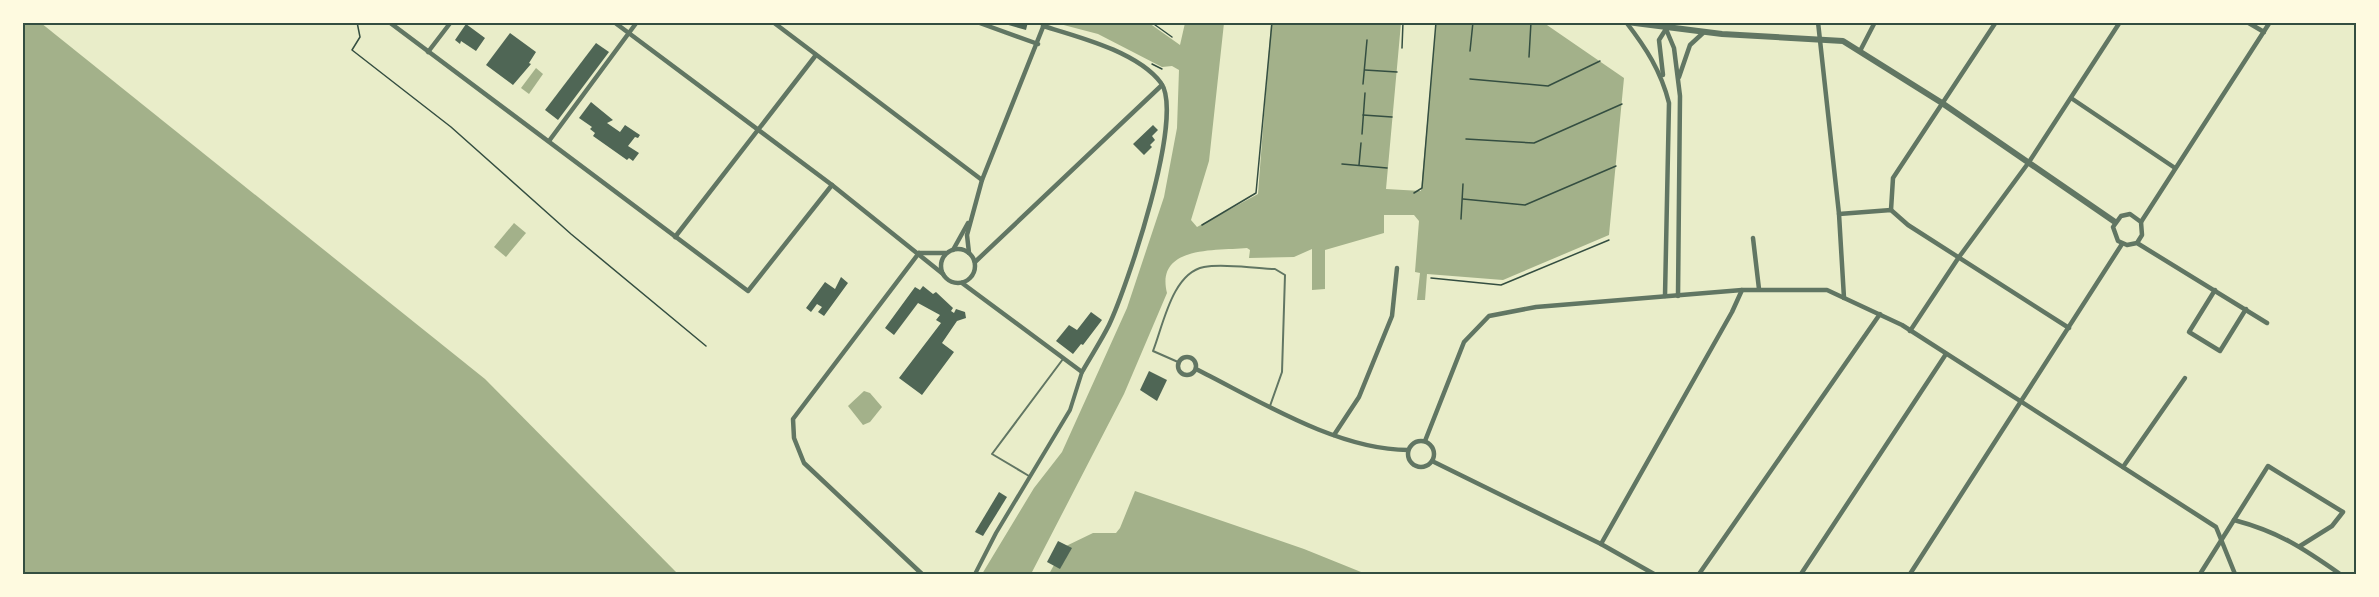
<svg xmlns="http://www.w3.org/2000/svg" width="2379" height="597" viewBox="0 0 2379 597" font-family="'Zilla Slab',serif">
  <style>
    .water { fill: #a3b18a }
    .building { fill: #4f6655 }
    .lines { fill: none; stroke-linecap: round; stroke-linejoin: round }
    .path { stroke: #344e41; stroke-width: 1.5 }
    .service { stroke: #617663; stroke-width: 2 }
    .pedestrian { stroke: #617663; stroke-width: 4 }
    .minor { stroke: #617663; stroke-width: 4.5 }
    .tertiary { stroke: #617663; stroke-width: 6 }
    .neatline { fill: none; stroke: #344e41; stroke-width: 2 }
  </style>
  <rect width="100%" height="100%" fill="#e9edc9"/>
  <g class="water">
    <polygon points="22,23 41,23 485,379 678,574 23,574"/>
    <path d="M1056 23H1149L1180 45 1185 23H1224L1209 161 1191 220 1197 227 1258 194 1271 23H1401L1386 189 1421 191 1436 23H1544L1624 78 1609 235 1503 280 1427 274 1425 300H1417L1420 273 1415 272 1419 221 1414 215H1384V233L1325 250V289L1312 290V249L1294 257 1249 258 1250 250 1247 248C1217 251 1155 245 1167 293L1124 394 1031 574H982L1034 488 1062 452 1127 308 1164 197 1177 128 1179 70 1172 66 1162 67 1098 34Z"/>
    <polygon points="536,68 543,74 529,94 521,88"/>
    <polygon points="514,223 526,233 506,257 494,247"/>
    <polygon points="864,391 870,393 882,407 870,422 863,425 848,406"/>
    <polygon points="1135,491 1304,549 1366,574 1049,574 1064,547 1093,533 1116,533 1120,528"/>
  </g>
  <g class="building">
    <polygon points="998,22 1028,22 1026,30"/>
    <polygon points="466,24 485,38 476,51 461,41 460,44 455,40"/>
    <polygon points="510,33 536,52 529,63 531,64 513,85 486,65"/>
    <polygon points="596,43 609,52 558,120 545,110"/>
    <polygon points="591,102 613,120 607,123 620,132 625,125 640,135 638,138 635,137 628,146 639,153 633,161 629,158 627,160 593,136 595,133 590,129 592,127 579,118"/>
    <polygon points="1153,125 1158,130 1152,136 1155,140 1150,145 1152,147 1144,155 1133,144"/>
    <polygon points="841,277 848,283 824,316 818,312 822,307 817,304 811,312 806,308 825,282 835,289"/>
    <polygon points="923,286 933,294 936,292 953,308 951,311 954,313 956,309 965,312 966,318 957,321 942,343 954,352 922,395 899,378 941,323 936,320 940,315 918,303 894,335 885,328 915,287 920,290"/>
    <polygon points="1091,312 1102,320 1083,345 1081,344 1073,354 1056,341 1069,325 1077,330"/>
    <polygon points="1149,371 1167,380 1157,401 1140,390"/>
    <polygon points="999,492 1007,497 983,536 975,532"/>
    <polygon points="1058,541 1072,548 1060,569 1047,562"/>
  </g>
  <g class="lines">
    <g class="path">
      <polyline points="357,22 360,37 352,50 451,127 571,234 706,346"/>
      <polyline points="1151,22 1172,37"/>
      <polyline points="1402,48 1403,22"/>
      <polyline points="1470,51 1473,22"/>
      <polyline points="1529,57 1531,22"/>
      <polyline points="1152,64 1162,69"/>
      <polyline points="1365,70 1397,72"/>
      <polyline points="1470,79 1548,86 1600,61"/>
      <polyline points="1363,84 1367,40"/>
      <polyline points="1363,115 1392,117"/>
      <polyline points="1362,134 1365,93"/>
      <polyline points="1466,139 1534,143 1622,104"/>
      <polyline points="1342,164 1387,168"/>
      <polyline points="1359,165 1361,143"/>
      <polyline points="1414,193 1422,188 1436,22"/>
      <polyline points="1463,199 1525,205 1616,166"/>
      <polyline points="1461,219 1463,184"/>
      <polyline points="1202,225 1256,193 1272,22"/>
      <polyline points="1431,278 1501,285 1609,240"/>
    </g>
    <g class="service">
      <path d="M1178 362 1153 351C1163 326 1172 273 1204 267 1226 263 1253 269 1275 269L1285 275 1282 372 1270 406"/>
      <polyline points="1029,476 992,454 1063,359"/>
    </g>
    <polyline class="pedestrian" points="975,574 996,533 1070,410 1082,372"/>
    <g class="minor">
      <polyline points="389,22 748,291 832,185"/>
      <polyline points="614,22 832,185 943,274"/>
      <polyline points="773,22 982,180"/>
      <polyline points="977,22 1038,44"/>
      <path d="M1626 22C1646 48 1661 71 1669 103L1665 296"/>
      <polyline points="1818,22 1839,214 1844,298"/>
      <polyline points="2247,22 2264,32"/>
      <polyline points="1666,29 1674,48 1680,96 1678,296"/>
      <polyline points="1860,51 1875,22"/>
      <polyline points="428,52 451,22"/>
      <polyline points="1663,75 1659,40 1666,29"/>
      <polyline points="1679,77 1690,45 1703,33"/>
      <polyline points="2071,98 2175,168"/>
      <polyline points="549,141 637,22"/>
      <polyline points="1891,210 1893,178 1996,22"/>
      <polyline points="1839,214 1891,210 1908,225 2069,328"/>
      <polyline points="2141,222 2270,22"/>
      <polyline points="675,237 816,55"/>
      <polyline points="1753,238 1759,289"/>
      <polyline points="2137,243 2142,235 2141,222 2130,214 2121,216 2113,227 2118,241 2127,245 2137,243 2267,323"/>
      <circle cx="958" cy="266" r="17"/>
      <polyline points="953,250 968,223"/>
      <polyline points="919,253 793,419 794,438 804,463 922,574"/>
      <polyline points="919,253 946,253"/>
      <polyline points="969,253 967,235 982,180 1045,22"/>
      <polyline points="975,262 1162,85"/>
      <path d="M962 283 1082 372C1091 356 1101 341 1109 325 1127 287 1185 116 1161 83 1138 52 1079 37 1043 26"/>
      <polyline points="2215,290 2189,332 2220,351 2246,309"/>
      <polyline points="1910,331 1959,257 2029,162 2120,22"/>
      <circle cx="1187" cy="366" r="9"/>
      <path d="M1196 369C1258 400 1337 450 1408 450"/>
      <polyline points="1334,435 1359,397 1392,316 1397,268"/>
      <circle cx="1421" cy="454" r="13"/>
      <polyline points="1425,441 1464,342 1489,316 1536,307 1742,290 1827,290 1902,325 2216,527 2235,574"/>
      <polyline points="1432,461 1601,544 1654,574"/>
      <polyline points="2123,467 2185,378"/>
      <polyline points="2234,520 2268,466 2343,512 2332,526 2300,546"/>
      <polyline points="1601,544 1732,312 1742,290"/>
      <polyline points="1699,574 1880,314"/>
      <polyline points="1801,574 1946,354"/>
      <polyline points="1910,574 2122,244"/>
      <path d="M2200 574 2234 520C2279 532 2303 548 2340 574"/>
    </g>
    <polyline class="tertiary" points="1627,22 1722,34 1843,41 1942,103 2115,222"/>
  </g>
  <rect width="2379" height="597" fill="none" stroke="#fefae0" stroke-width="48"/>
  <rect x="24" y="24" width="2331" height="549" class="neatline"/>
</svg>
